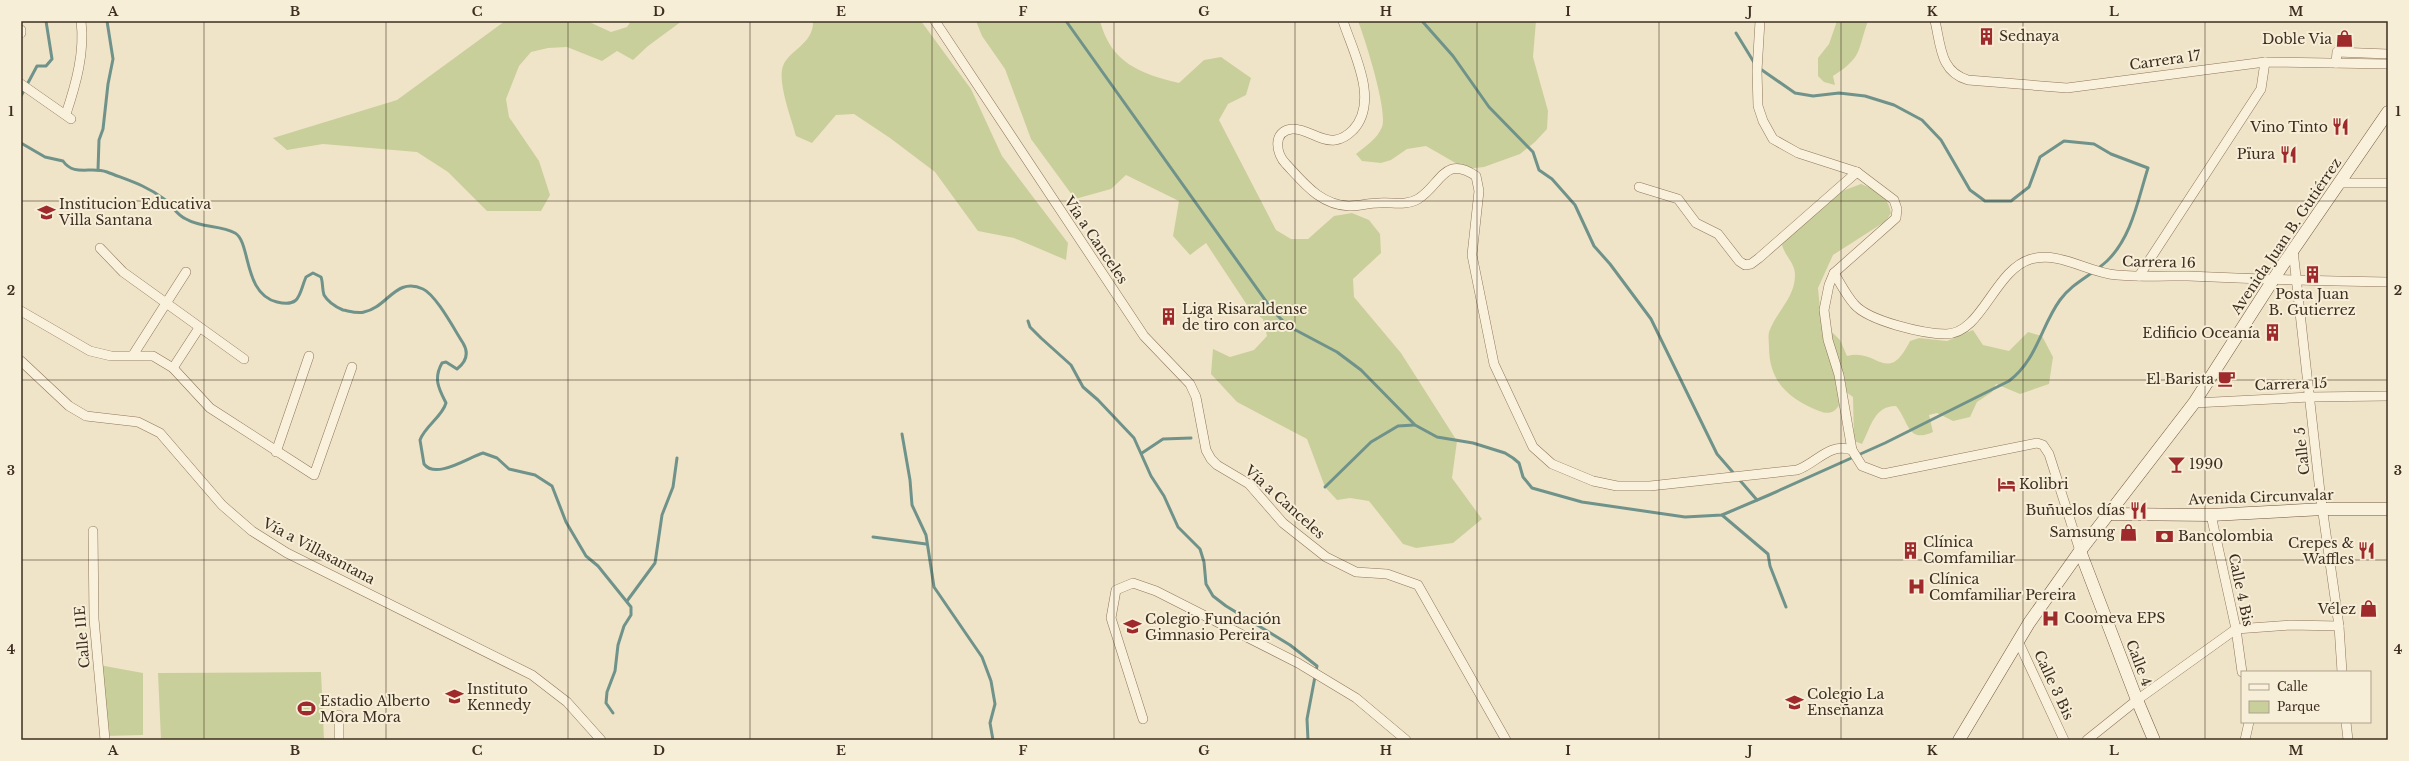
<svg xmlns="http://www.w3.org/2000/svg" width="2409" height="761" viewBox="0 0 2409 761" font-family="'Libre Baskerville',serif">
  <style>
    .green { fill: #c9cf9b }
    .lines { fill: none; stroke-linecap: round; stroke-linejoin: round }
    .stream { stroke: #6f938a; stroke-width: 3 }
    .street-casing { stroke: #8d765c; stroke-width: 10 }
    .secondary-casing { stroke: #6f573f; stroke-width: 13 }
    .street { stroke: #faf1dc; stroke-width: 9 }
    .secondary { stroke: #faf1dc; stroke-width: 12 }
    .grid { fill: none; stroke: #3d2e20; stroke-width: 1; stroke-opacity: 0.55 }
    .labels { text-anchor: middle; dominant-baseline: central; stroke-width: 4; stroke-linejoin: round; paint-order: stroke }
    .poi-label { font-size: 14px; fill: #3d2e20; stroke: #f7eed8; text-anchor: start }
    .street-label { font-size: 14px; fill: #3d2e20; stroke: #f7eed8 }
    .neatline { fill: none; stroke: #3d2e20; stroke-width: 1.5 }
    .grid-label { font-size: 13px; text-anchor: middle; font-weight: bold; fill: #3d2e20 }
  </style>
  <rect width="100%" height="100%" fill="#f0e4c8"/>
  <g class="green">
    <polygon points="505,21 587,21 611,32 627,27 631,21 682,21 648,46 633,60 617,51 602,61 567,47 548,48 531,52 519,66 506,99 509,117 539,161 550,195 541,211 487,211 448,172 417,152 323,144 287,150 273,138 397,100"/>
    <path d="M813 21H921L971 89 1002 156 1068 243 1066 260 1014 238 978 231 935 172 890 138 854 114 836 115 812 143 796 136C792 120 777 82 783 66 789 50 814 44 813 21Z"/>
    <path d="M976 21H1100C1111 63 1141 74 1179 83L1204 60 1221 57 1251 78 1246 95 1228 104 1219 120 1276 230 1291 239H1308L1334 216 1352 213 1369 220 1380 234 1381 253 1353 279 1354 297 1401 353 1457 441 1452 478 1482 519 1453 543 1416 548 1403 544 1369 501 1350 498 1337 500 1325 487 1307 439 1237 402 1211 374 1213 349 1230 357 1254 350 1267 336 1263 319 1249 308 1206 243 1190 255 1173 236 1179 201 1126 175 1111 189 1075 199 1031 139 1005 69 982 36Z"/>
    <path d="M1358 21H1536L1533 57 1548 111 1547 129 1535 142 1520 154 1484 167 1466 169 1426 146 1407 149 1391 160 1381 163 1362 161 1356 154C1366 146 1377 139 1382 127 1388 111 1365 39 1358 21Z"/>
    <path d="M1837 21H1868C1857 51 1863 57 1833 76L1835 85 1824 82 1818 76V58L1829 44Z"/>
    <path d="M1861 184C1877 190 1888 196 1891 213L1886 221 1833 255 1818 288 1820 309 1827 327 1840 340 1847 356C1878 347 1887 387 1910 341L1919 338 1947 341 1973 330 1983 345 2009 351 2028 332 2042 336 2053 357 2049 384 2020 394 1996 384 1992 392 1977 402 1970 417 1953 421 1937 413 1929 415 1933 432C1907 444 1909 421 1896 406 1874 406 1871 427 1862 444L1854 441 1853 397 1846 392C1839 404 1837 418 1819 411 1789 399 1769 382 1769 347 1769 343 1768 337 1769 332 1776 312 1795 298 1795 275 1795 263 1785 256 1782 245L1786 237 1801 227 1826 197Z"/>
    <polygon points="99,665 143,673 143,735 105,736"/>
    <polygon points="321,672 324,740 161,740 158,673"/>
  </g>
  <g class="lines">
    <g class="stream">
      <path d="M1066 21 1273 311 1288 326 1337 352 1361 370 1415 425 1437 437 1473 443 1505 453 1513 458 1519 463 1523 477 1532 488 1582 502 1685 517 1722 515 1769 495 1885 443 2009 381C2037 360 2041 326 2060 300 2072 283 2092 275 2107 261 2132 237 2138 199 2148 168L2111 154 2094 144 2064 141 2040 157 2029 187 2011 201H1985L1970 190 1941 140 1922 120 1894 105 1865 96 1839 93 1813 96 1795 93 1759 68"/>
      <polyline points="1422,21 1453,56 1489,107 1533,152 1539,170 1552,179 1575,205 1594,246 1610,264 1651,319 1717,454 1757,500"/>
      <polyline points="1736,33 1755,64"/>
      <polyline points="21,96 37,66 46,66 52,59 46,21"/>
      <path d="M21 143 45 157 63 161C74 177 91 166 107 172 127 180 146 185 164 199 173 205 175 214 186 219 201 228 220 225 235 233 251 242 243 294 277 302 301 308 299 293 306 277L313 273 321 277C323 282 322 289 324 295 328 302 336 307 343 310 349 311 358 314 364 312 387 308 396 276 423 289 436 295 454 329 463 343 469 353 466 362 457 369L446 362 442 363C433 379 439 389 446 403 442 417 425 426 420 440L424 464C436 480 469 457 483 453L497 458 509 469 535 475 552 486 566 522 586 556 598 566 631 607V615L624 626 618 645 615 671 607 692 606 703 613 713"/>
      <polyline points="98,170 99,140 103,129 108,84 113,59 107,21"/>
      <polyline points="1028,321 1030,327 1041,338 1071,365 1083,387 1098,400 1134,438 1151,476 1164,496 1178,527 1200,549 1204,562 1206,584 1213,596 1226,606 1290,645 1317,666 1307,719 1308,740"/>
      <polyline points="902,434 910,480 912,505 926,535 934,587 982,657 991,681 995,704 990,723 993,740"/>
      <polyline points="1142,453 1163,439 1191,438"/>
      <polyline points="1325,487 1371,442 1398,426 1414,425"/>
      <polyline points="1722,515 1768,554 1770,566 1786,607"/>
      <polyline points="873,537 926,544"/>
      <polyline points="627,601 655,563 662,515 673,487 677,458"/>
    </g>
    <defs>
      <g id="street">
        <polyline points="935,21 1144,336 1190,384 1196,397 1206,450 1211,459 1217,465 1249,484 1283,523 1326,557 1356,572 1387,574 1418,585 1506,740"/>
        <path d="M1343 21C1353 52 1380 101 1353 130 1348 135 1343 139 1335 140 1320 142 1307 128 1292 129 1272 131 1276 154 1286 164 1304 183 1320 205 1349 206 1359 206 1369 203 1379 203 1392 202 1406 206 1418 199 1441 185 1444 154 1476 176L1479 191 1472 255 1494 364 1533 447 1552 464 1593 481 1617 486H1650L1797 470C1817 463 1829 442 1852 450"/>
        <polyline points="1760,21 1757,71 1758,106 1763,121 1773,139 1798,153 1857,172 1894,200 1897,209 1896,218 1834,273 1829,285 1824,310 1828,340 1839,375 1852,450 1862,466 1883,474 2037,443 2043,445 2049,454 2080,551"/>
        <path d="M1935 21C1941 46 1940 72 1968 80L2067 88 2265 62 2388 64"/>
        <polyline points="21,30 21,33"/>
        <polyline points="2336,63 2337,52 2388,54"/>
        <polyline points="21,84 71,119"/>
        <path d="M66 114C76 84 85 52 81 21"/>
        <polyline points="2339,183 2388,183"/>
        <polyline points="1639,187 1678,199 1696,223 1718,234 1739,261 1745,265 1751,264 1759,258 1857,172"/>
        <polyline points="100,248 123,272 244,359"/>
        <polyline points="2293,250 2320,492 2339,626 2342,672"/>
        <path d="M1834 273C1840 283 1846 295 1854 304 1868 321 1924 334 1946 334 1982 334 1994 270 2031 259 2061 251 2088 273 2117 275 2141 277 2165 276 2188 276 2255 279 2321 281 2388 282"/>
        <polyline points="2139,276 2261,89 2265,62"/>
        <polyline points="21,311 90,351 111,356 153,356 173,368 210,408 314,475 352,367"/>
        <polyline points="133,355 186,272"/>
        <polyline points="21,361 69,406 86,416 138,422 160,433 222,505 252,531 287,553 532,675 567,702 601,740"/>
        <polyline points="173,368 199,328"/>
        <polyline points="2194,403 2310,397 2388,396"/>
        <polyline points="276,452 309,356"/>
        <polyline points="2211,515 2236,629 2242,672"/>
        <polyline points="93,531 94,619 105,740"/>
        <polyline points="2018,641 2064,740"/>
        <polyline points="1143,719 1111,618 1116,590 1133,583 1156,591 1298,663 1356,698 1406,740"/>
        <polyline points="2346,722 2348,740"/>
        <polyline points="339,740 339,715"/>
        <polyline points="2087,740 2137,700 2236,629 2290,625 2339,626"/>
        <polyline points="2245,740 2249,722"/>
      </g>
      <g id="secondary">
        <polyline points="2110,514 2211,515 2324,509 2388,509"/>
        <polyline points="2080,551 2137,700 2154,740"/>
        <polyline points="1959,740 2029,623 2080,551 2194,403 2282,266 2388,112"/>
      </g>
    </defs>
    <use href="#street" class="street-casing"/>
    <use href="#secondary" class="secondary-casing"/>
    <use href="#street" class="street"/>
    <use href="#secondary" class="secondary"/>
  </g>
  <path class="grid" d="M204 21V740M386 21V740M568 21V740M750 21V740M932 21V740M1114 21V740M1295 21V740M1477 21V740M1659 21V740M1841 21V740M2023 21V740M2205 21V740M21 201H2388M21 380H2388M21 560H2388"/>
  <defs>
    <symbol id="building-bare" viewBox="-9 -9 18 18"><path d="M-4-6H4V6H1V3H-1V6H-4ZM-2.5-4.3h1.7v1.8h-1.7ZM.8-4.3h1.7v1.8H.8ZM-2.5-1h1.7V.8h-1.7ZM.8-1h1.7V.8H.8Z" fill="#9e2a2b" stroke="#f7eed8" stroke-width="2.5" paint-order="stroke"/></symbol>
    <symbol id="shop-bare" viewBox="-9 -9 18 18"><path d="M-5-2.5h2.3a2.7 3.5 0 0 1 5.4 0H5L5.5 6h-11ZM-1.5-2.5h3a1.5 2.3 0 0 0-3 0Z" fill="#9e2a2b" stroke="#f7eed8" stroke-width="2.5" paint-order="stroke"/></symbol>
    <symbol id="restaurant-bare" viewBox="-9 -9 18 18"><path d="M-5-6h1v4h1v-4h1v4h1v-4h1v5L-1.5 .5V6h-2V.5L-5-1ZM5-6V6H3V1.5H1.5Q1.5-4 5-6Z" fill="#9e2a2b" stroke="#f7eed8" stroke-width="2.5" paint-order="stroke"/></symbol>
    <symbol id="school-bare" viewBox="-9 -9 18 18"><path d="M0-5L7-2L0 1L-7-2ZM-4 1L0 2.5L4 1V4Q0 6-4 4Z" fill="#9e2a2b" stroke="#f7eed8" stroke-width="2.5" paint-order="stroke"/></symbol>
    <symbol id="cafe-bare" viewBox="-9 -9 18 18"><path d="M-5.5-4.5H6V0H3Q3 3.5 0 3.5H-2.5Q-5.5 3.5-5.5 0ZM3-3.2v2h1.7v-2ZM-6 4.5H4V6H-6Z" fill="#9e2a2b" stroke="#f7eed8" stroke-width="2.5" paint-order="stroke"/></symbol>
    <symbol id="bar-bare" viewBox="-9 -9 18 18"><path d="M-6-5H6L.8 .8V4.5H3.5V6h-7V4.5H-.8V.8Z" fill="#9e2a2b" stroke="#f7eed8" stroke-width="2.5" paint-order="stroke"/></symbol>
    <symbol id="hotel-bare" viewBox="-9 -9 18 18"><path d="M-6-4.5h1.5V1H6V5H4.5V3h-9V5H-6ZM-4 0a1.8 1.8 0 1 1 3.6 0ZM.5 0V-2.5h3Q6-2.5 6 0Z" fill="#9e2a2b" stroke="#f7eed8" stroke-width="2.5" paint-order="stroke"/></symbol>
    <symbol id="bank-bare" viewBox="-9 -9 18 18"><path d="M-6-4H6V4H-6ZM0-2.3a2.3 2.3 0 1 0 0 4.6a2.3 2.3 0 1 0 0-4.6Z" fill="#9e2a2b" stroke="#f7eed8" stroke-width="2.5" paint-order="stroke"/></symbol>
    <symbol id="hospital-bare" viewBox="-9 -9 18 18"><path d="M-5-5h3v3.5h4V-5h3V5h-3V1.5h-4V5h-3Z" fill="#9e2a2b" stroke="#f7eed8" stroke-width="2.5" paint-order="stroke"/></symbol>
    <symbol id="stadium-bare" viewBox="-9 -9 18 18"><path d="M0-5a6.5 5 0 1 0 0 10a6.5 5 0 1 0 0-10ZM-3.5-1.8h7v3.6h-7Z" fill="#9e2a2b" stroke="#f7eed8" stroke-width="2.5" paint-order="stroke"/></symbol>
  </defs>
  <g fill-rule="evenodd">
    <use href="#building-bare" x="1974" y="24" width="25" height="25"/>
    <use href="#shop-bare" x="2332" y="26" width="25" height="25"/>
    <use href="#restaurant-bare" x="2328" y="114" width="25" height="25"/>
    <use href="#restaurant-bare" x="2276" y="142" width="25" height="25"/>
    <use href="#school-bare" x="34" y="200" width="25" height="25"/>
    <use href="#building-bare" x="2300" y="262" width="25" height="25"/>
    <use href="#building-bare" x="1156" y="304" width="25" height="25"/>
    <use href="#building-bare" x="2260" y="320" width="25" height="25"/>
    <use href="#cafe-bare" x="2214" y="366" width="25" height="25"/>
    <use href="#bar-bare" x="2164" y="452" width="25" height="25"/>
    <use href="#hotel-bare" x="1994" y="472" width="25" height="25"/>
    <use href="#restaurant-bare" x="2126" y="498" width="25" height="25"/>
    <use href="#shop-bare" x="2116" y="520" width="25" height="25"/>
    <use href="#bank-bare" x="2152" y="524" width="25" height="25"/>
    <use href="#building-bare" x="1898" y="538" width="25" height="25"/>
    <use href="#restaurant-bare" x="2354" y="538" width="25" height="25"/>
    <use href="#hospital-bare" x="1904" y="574" width="25" height="25"/>
    <use href="#shop-bare" x="2356" y="596" width="25" height="25"/>
    <use href="#hospital-bare" x="2038" y="606" width="25" height="25"/>
    <use href="#school-bare" x="1120" y="614" width="25" height="25"/>
    <use href="#school-bare" x="442" y="684" width="25" height="25"/>
    <use href="#school-bare" x="1782" y="690" width="25" height="25"/>
    <use href="#stadium-bare" x="294" y="696" width="25" height="25"/>
  </g>
  <g class="labels">
    <g class="poi-label">
      <text x="1999" y="36">Sednaya</text>
      <text x="2332" y="39" text-anchor="end">Doble Via</text>
      <text x="2328" y="127" text-anchor="end">Vino Tinto</text>
      <text x="2275" y="154" text-anchor="end">Pïura</text>
      <text x="59" y="204">Institucion Educativa<tspan x="59" dy="16">Villa Santana</tspan></text>
      <text x="2312" y="294" text-anchor="middle">Posta Juan<tspan x="2312" dy="16">B. Gutierrez</tspan></text>
      <text x="1182" y="309">Liga Risaraldense<tspan x="1182" dy="16">de tiro con arco</tspan></text>
      <text x="2260" y="333" text-anchor="end">Edificio Oceanía</text>
      <text x="2214" y="379" text-anchor="end">El Barista</text>
      <text x="2189" y="464">1990</text>
      <text x="2019" y="484">Kolibri</text>
      <text x="2125" y="510" text-anchor="end">Buñuelos días</text>
      <text x="2115" y="532" text-anchor="end">Samsung</text>
      <text x="2178" y="536">Bancolombia</text>
      <text x="1923" y="542">Clínica<tspan x="1923" dy="16">Comfamiliar</tspan></text>
      <text x="2354" y="543" text-anchor="end">Crepes &amp;<tspan x="2354" dy="16">Waffles</tspan></text>
      <text x="1929" y="579">Clínica<tspan x="1929" dy="16">Comfamiliar Pereira</tspan></text>
      <text x="2356" y="609" text-anchor="end">Vélez</text>
      <text x="2064" y="618">Coomeva EPS</text>
      <text x="1145" y="619">Colegio Fundación<tspan x="1145" dy="16">Gimnasio Pereira</tspan></text>
      <text x="467" y="689">Instituto<tspan x="467" dy="16">Kennedy</tspan></text>
      <text x="1807" y="694">Colegio La<tspan x="1807" dy="16">Enseñanza</tspan></text>
      <text x="320" y="701">Estadio Alberto<tspan x="320" dy="16">Mora Mora</tspan></text>
    </g>
    <g class="street-label">
      <text transform="translate(2165 60) rotate(-8)">Carrera 17</text>
      <text transform="translate(2286 236) rotate(-56)">Avenida Juan B. Gutiérrez</text>
      <text transform="translate(1096 240) rotate(56)">Vía a Canceles</text>
      <text transform="translate(2159 262) rotate(1)">Carrera 16</text>
      <text transform="translate(2291 384) rotate(-2)">Carrera 15</text>
      <text transform="translate(2302 451) rotate(-96)">Calle 5</text>
      <text transform="translate(2261 497) rotate(-2)">Avenida Circunvalar</text>
      <text transform="translate(1285 502) rotate(42)">Vía a Canceles</text>
      <text transform="translate(319 551) rotate(28)">Vía a Villasantana</text>
      <text transform="translate(2241 590) rotate(78)">Calle 4 Bis</text>
      <text transform="translate(82 637) rotate(-95)">Calle 11E</text>
      <text transform="translate(2139 663) rotate(69)">Calle 4</text>
      <text transform="translate(2054 685) rotate(65)">Calle 3 Bis</text>
    </g>
  </g>
  <rect width="2409" height="761" fill="none" stroke="#f7eed8" stroke-width="44"/>
  <rect x="2241" y="671" width="130" height="52" fill="#f7eed8" stroke="#ada18e"/>
  <rect x="2249" y="684" width="20" height="6" fill="#faf1dc" stroke="#ada18e"/>
  <text x="2277" y="691" font-size="12" fill="#3d2e20">Calle</text>
  <rect x="2249" y="701" width="20" height="12" fill="#c9cf9b" stroke="#ada18e"/>
  <text x="2277" y="711" font-size="12" fill="#3d2e20">Parque</text>
  <rect x="22" y="22" width="2365" height="717" class="neatline"/>
  <g class="grid-label">
    <text x="113" y="16">A</text>
    <text x="295" y="16">B</text>
    <text x="477" y="16">C</text>
    <text x="659" y="16">D</text>
    <text x="841" y="16">E</text>
    <text x="1023" y="16">F</text>
    <text x="1204" y="16">G</text>
    <text x="1386" y="16">H</text>
    <text x="1568" y="16">I</text>
    <text x="1750" y="16">J</text>
    <text x="1932" y="16">K</text>
    <text x="2114" y="16">L</text>
    <text x="2296" y="16">M</text>
    <text x="11" y="116">1</text>
    <text x="2398" y="116">1</text>
    <text x="11" y="295">2</text>
    <text x="2398" y="295">2</text>
    <text x="11" y="475">3</text>
    <text x="2398" y="475">3</text>
    <text x="11" y="654">4</text>
    <text x="2398" y="654">4</text>
    <text x="113" y="755">A</text>
    <text x="295" y="755">B</text>
    <text x="477" y="755">C</text>
    <text x="659" y="755">D</text>
    <text x="841" y="755">E</text>
    <text x="1023" y="755">F</text>
    <text x="1204" y="755">G</text>
    <text x="1386" y="755">H</text>
    <text x="1568" y="755">I</text>
    <text x="1750" y="755">J</text>
    <text x="1932" y="755">K</text>
    <text x="2114" y="755">L</text>
    <text x="2296" y="755">M</text>
  </g>
</svg>
